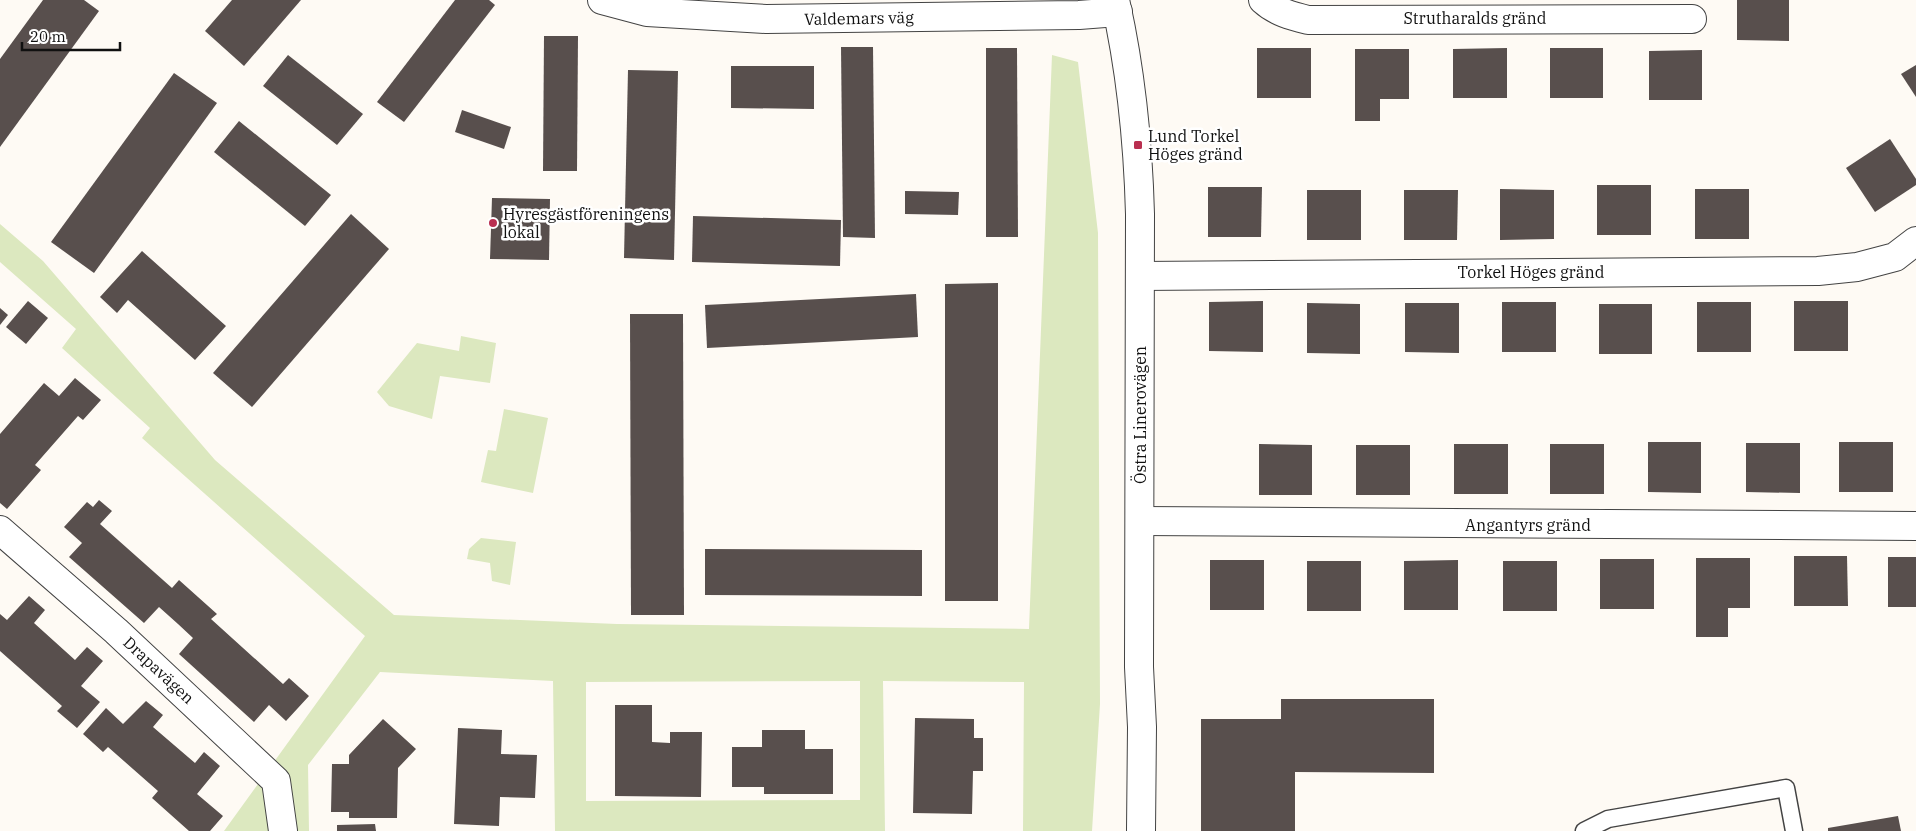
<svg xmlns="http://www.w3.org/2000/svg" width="1916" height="831" viewBox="0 0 1916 831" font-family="'IBM Plex Serif',serif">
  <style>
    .green { fill: #dce8bf; fill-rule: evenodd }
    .building { fill: #584f4d }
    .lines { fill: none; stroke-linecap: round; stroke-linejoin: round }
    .service-casing { stroke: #434343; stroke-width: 19 }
    .minor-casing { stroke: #434343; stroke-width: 30 }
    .tertiary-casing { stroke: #434343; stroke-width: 30 }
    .service { stroke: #fff; stroke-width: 16 }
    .minor { stroke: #fff; stroke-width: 28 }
    .tertiary { stroke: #fff; stroke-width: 28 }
    .poi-dot { fill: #b92f50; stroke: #fff; stroke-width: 2 }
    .labels { text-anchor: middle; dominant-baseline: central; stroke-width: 5; stroke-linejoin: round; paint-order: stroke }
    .street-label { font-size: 16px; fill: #101010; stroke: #fff }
    .poi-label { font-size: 16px; fill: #101010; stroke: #fff; text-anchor: start }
  </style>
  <rect width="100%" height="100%" fill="#fefaf4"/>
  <g class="green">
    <path d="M1052 55 1078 62 1098 233 1100 704 1092 831H1023L1024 682 883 681 885 831H555L553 681 380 672 308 765 309 831H224L365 636 142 438 150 428 62 348 76 329 0 262V224L43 261 215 460 394 615 617 624 1029 629ZM860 681V800L586 801V682Z"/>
    <polygon points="461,336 496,343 490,383 440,376 432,419 389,406 377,392 417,343 459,351"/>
    <polygon points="504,409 548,418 533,493 481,482 488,450 496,451"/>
    <polygon points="481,538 516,542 510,585 492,581 490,563 467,559 469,549"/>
  </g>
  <g class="building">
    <polygon points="43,0 84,0 99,11 0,147 0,59"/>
    <polygon points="232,0 301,0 244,66 205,31"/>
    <polygon points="455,0 489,0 495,5 404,122 377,102"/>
    <polygon points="1737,0 1789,0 1789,41 1737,40"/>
    <polygon points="544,36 578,36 577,171 543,171"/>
    <polygon points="841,47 873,47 875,238 843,237"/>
    <polygon points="986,48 1017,48 1018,237 986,237"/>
    <rect x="1257" y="48" width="54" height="50"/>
    <polygon points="1507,48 1507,98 1453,98 1453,49"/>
    <rect x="1550" y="48" width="53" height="50"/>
    <polygon points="1355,49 1409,49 1409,99 1380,99 1380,121 1355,121"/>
    <polygon points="1702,50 1702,100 1649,100 1649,51"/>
    <polygon points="288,55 363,114 337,145 263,86"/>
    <polygon points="1916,65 1916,97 1901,74"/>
    <polygon points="731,66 814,66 814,109 731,108"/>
    <polygon points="628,70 678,71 674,260 624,258"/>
    <polygon points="174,73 217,103 94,273 51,242"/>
    <polygon points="462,110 511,127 504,149 455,132"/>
    <polygon points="239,121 331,195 305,226 214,152"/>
    <polygon points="1890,139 1916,179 1916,185 1875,212 1846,168"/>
    <rect x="1597" y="185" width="54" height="50"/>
    <polygon points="1208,187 1262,187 1261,237 1208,237"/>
    <polygon points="1500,189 1554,190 1554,239 1500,240"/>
    <rect x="1695" y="189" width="54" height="50"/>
    <rect x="1307" y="190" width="54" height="50"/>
    <polygon points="1404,190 1458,190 1457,240 1404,240"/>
    <polygon points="905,191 959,192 958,215 905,214"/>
    <polygon points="492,198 550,199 549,260 490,259"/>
    <polygon points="351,214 389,249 252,407 213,373"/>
    <polygon points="693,216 841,220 840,266 692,262"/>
    <polygon points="142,251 226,326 195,360 128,300 117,313 100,297"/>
    <polygon points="998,283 998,601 945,601 945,284"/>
    <polygon points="916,294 918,337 707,348 705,305"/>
    <polygon points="28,301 48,318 26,344 6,327"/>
    <polygon points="1263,301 1263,352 1209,351 1209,302"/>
    <rect x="1794" y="301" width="54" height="50"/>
    <rect x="1502" y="302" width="54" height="50"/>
    <rect x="1697" y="302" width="54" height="50"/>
    <polygon points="1307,303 1360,304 1360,354 1307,353"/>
    <polygon points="1405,303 1459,303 1459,353 1405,352"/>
    <rect x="1599" y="304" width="53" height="50"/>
    <polygon points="0,308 8,315 0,325"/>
    <polygon points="630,314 683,314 684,615 631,615"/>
    <polygon points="75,378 101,400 83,420 78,416 35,465 41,470 7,509 0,503 0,434 44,383 59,396"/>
    <polygon points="1648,442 1701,442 1701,493 1648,492"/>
    <rect x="1839" y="442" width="54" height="50"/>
    <polygon points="1746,443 1800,443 1800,493 1746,492"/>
    <polygon points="1259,444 1312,445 1312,495 1259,495"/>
    <rect x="1454" y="444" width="54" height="50"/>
    <rect x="1550" y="444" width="54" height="50"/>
    <rect x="1356" y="445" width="54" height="50"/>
    <polygon points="99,500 112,511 100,524 172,588 179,580 217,614 211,619 283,684 289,678 309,696 286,721 269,705 254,722 179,654 193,638 178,624 159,607 144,623 69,557 82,543 64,527 87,502 93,507"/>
    <polygon points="705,549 922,550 922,596 705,595"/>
    <polygon points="1794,556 1847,556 1848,606 1794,606"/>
    <rect x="1888" y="557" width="28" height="50"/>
    <polygon points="1696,558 1750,558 1750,608 1728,608 1728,637 1696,637"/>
    <rect x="1600" y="559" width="54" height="50"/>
    <rect x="1210" y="560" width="54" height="50"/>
    <polygon points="1458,560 1458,610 1404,610 1404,561"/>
    <rect x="1307" y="561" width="54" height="50"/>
    <rect x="1503" y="561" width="54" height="50"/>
    <polygon points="29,596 45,610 34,623 75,660 87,647 103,661 81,686 100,702 77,728 57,711 62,706 0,651 0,614 7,620"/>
    <polygon points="1281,699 1434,699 1434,773 1295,772 1295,831 1201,831 1201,719 1281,719"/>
    <polygon points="146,701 163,715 153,727 195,763 204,752 220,766 197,794 223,816 210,831 189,831 152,798 158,791 108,747 103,752 83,734 106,708 123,724"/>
    <polygon points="615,705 652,705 652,742 670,743 670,732 702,732 701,797 615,796"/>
    <polygon points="915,718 974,719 974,738 983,738 983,771 973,771 972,814 913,813"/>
    <polygon points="383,719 416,749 398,768 397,818 349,818 349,812 331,812 332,764 349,764 349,755"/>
    <polygon points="458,728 502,730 501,754 537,755 535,798 500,797 499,826 454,824"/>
    <polygon points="762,730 805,730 805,749 833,749 833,794 764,794 764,787 732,787 732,747 762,747"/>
    <polygon points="1898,816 1901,831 1828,831 1828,828"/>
    <polygon points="375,824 376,831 337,831 337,825"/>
  </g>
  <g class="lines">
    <defs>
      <polyline id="service" points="1584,831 1608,819 1786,788 1794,831"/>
      <g id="minor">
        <polyline points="602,0 647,12 766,19 1079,15 1118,12"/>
        <path d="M1263 0C1276 12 1292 16 1308 20L1692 19"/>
        <polyline points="1140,276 1818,271 1857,267 1895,257 1916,241"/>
        <polyline points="1140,521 1916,526"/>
        <polyline points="0,530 116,631 276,781 283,831"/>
      </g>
      <path id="tertiary" d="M1115 0C1131 71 1138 141 1140 214L1139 667 1142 727 1141 831"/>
    </defs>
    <use href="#service" class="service-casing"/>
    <use href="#minor" class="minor-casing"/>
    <use href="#tertiary" class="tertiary-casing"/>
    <use href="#service" class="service"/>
    <use href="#minor" class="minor"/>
    <use href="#tertiary" class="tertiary"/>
  </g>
  <g class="poi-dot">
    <rect x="1133" y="140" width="10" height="10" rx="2.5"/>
    <circle cx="493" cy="223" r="5"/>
  </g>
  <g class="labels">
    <g class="street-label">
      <text transform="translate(859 18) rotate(-1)">Valdemars väg</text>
      <text x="1475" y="18">Strutharalds gränd</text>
      <text x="1531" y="272">Torkel Höges gränd</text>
      <text transform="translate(1140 415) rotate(-90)">Östra Linerovägen</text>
      <text x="1528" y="525">Angantyrs gränd</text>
      <text transform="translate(159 670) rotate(43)">Drapavägen</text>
    </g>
    <g class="poi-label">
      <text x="1148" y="136">Lund Torkel<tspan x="1148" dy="18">Höges gränd</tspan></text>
      <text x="503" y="214">Hyresgästföreningens<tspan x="503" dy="18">lokal</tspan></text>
    </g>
  </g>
  <path d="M22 42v8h98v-8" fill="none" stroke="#101010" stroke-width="2.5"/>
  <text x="30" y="42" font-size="15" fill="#101010" stroke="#ffffff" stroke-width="4" paint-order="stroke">20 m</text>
</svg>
